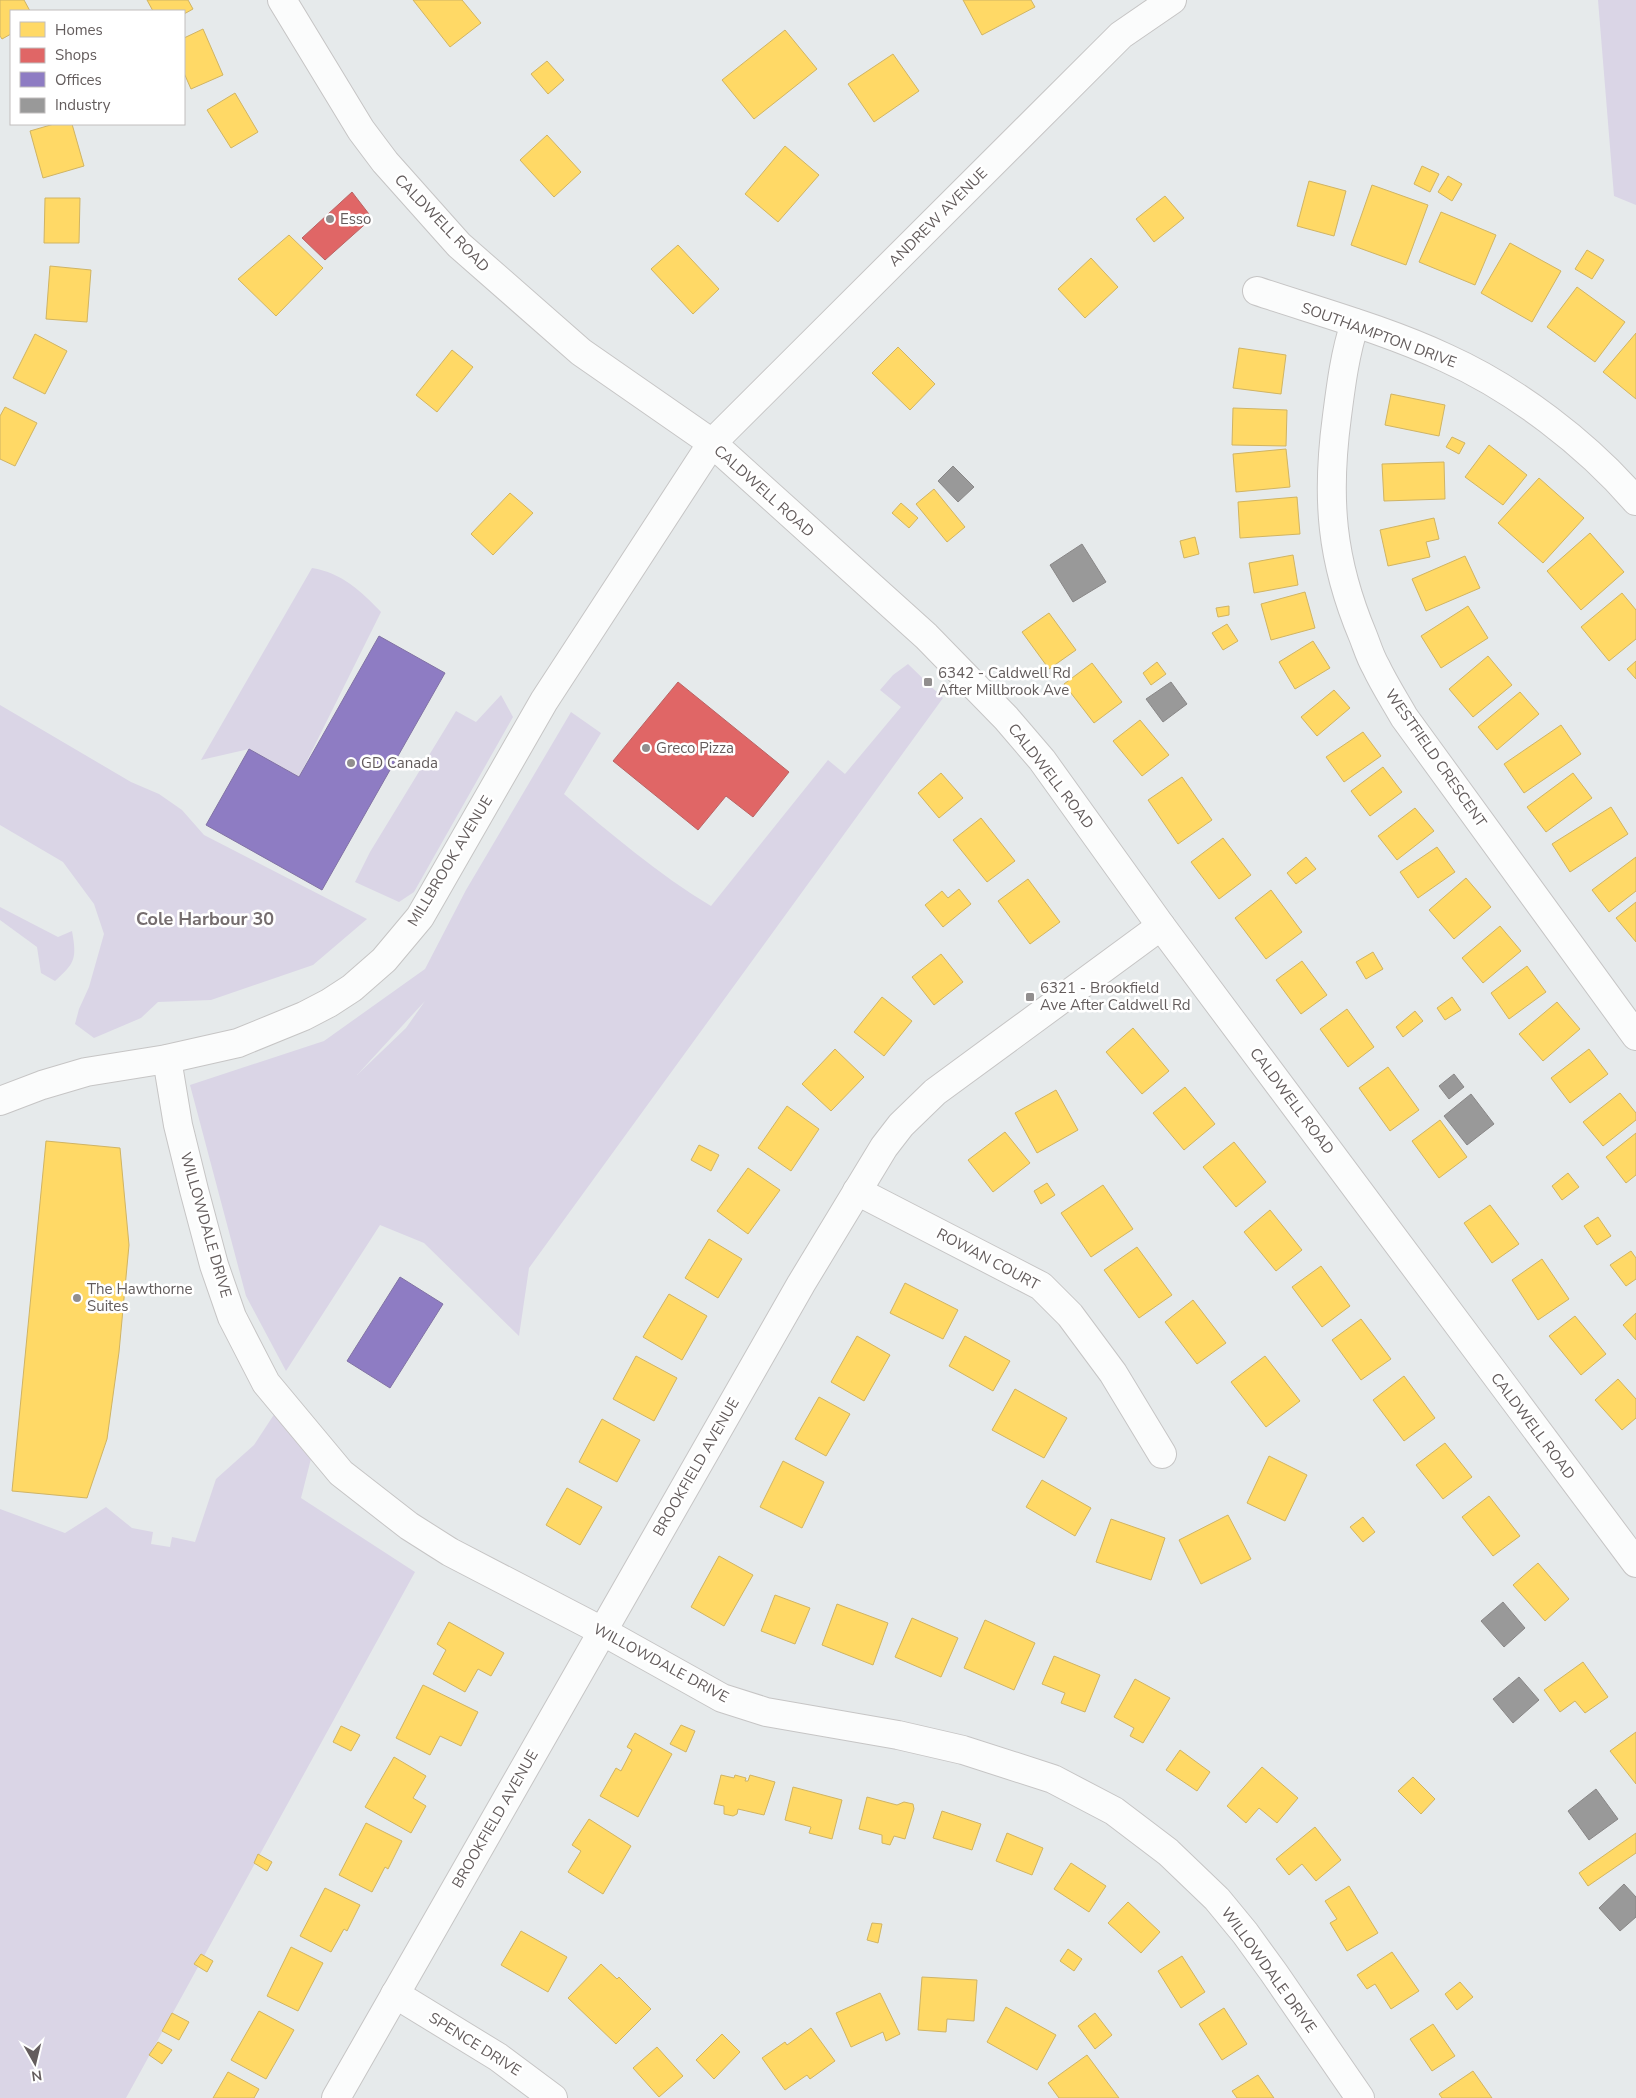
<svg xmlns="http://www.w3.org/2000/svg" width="1636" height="2098" viewBox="0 0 1636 2098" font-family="'Nunito Sans',sans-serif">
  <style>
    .green { fill: #dad5e6; fill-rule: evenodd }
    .homes { fill: #ffd966; stroke: #d0b463 }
    .shops { fill: #e06666; stroke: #ba6363 }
    .offices { fill: #8e7cc3; stroke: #8172a4 }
    .industry { fill: #999; stroke: #898787 }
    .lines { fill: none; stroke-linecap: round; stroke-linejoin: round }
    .minor-casing { stroke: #c6c5c5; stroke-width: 30 }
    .minor { stroke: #fbfcfc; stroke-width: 28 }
    .poi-dot { fill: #918e8e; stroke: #fff; stroke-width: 2 }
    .labels { text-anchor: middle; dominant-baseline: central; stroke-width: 5; stroke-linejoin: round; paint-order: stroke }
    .street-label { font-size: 15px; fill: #635c5c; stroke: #fff }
    .poi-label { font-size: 15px; fill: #635c5c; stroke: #fff; text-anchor: start }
    .quarter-label { font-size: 18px; font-weight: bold; fill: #756d6e; stroke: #fff }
  </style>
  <rect width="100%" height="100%" fill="#e6eaeb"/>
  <g class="green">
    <polygon points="1598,0 1636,0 1636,205 1614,196"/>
    <path d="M312 568C342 573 361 591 381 612L299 777 249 749 201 760Z"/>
    <path d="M908 664 943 698 529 1268 519 1336 424 1243 380 1225 286 1371 246 1296 190 1085 324 1041 425 969 466 890 571 712 601 733 564 794C611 834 658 874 711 906L828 760 845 774 901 707 880 690 893 675ZM425 1001 406 1028 357 1075Z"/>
    <polygon points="501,695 513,717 414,892 399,902 355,882 370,852 456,711 476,722"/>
    <polygon points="0,705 131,782 159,794 182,810 204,835 367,919 313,965 211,1000 158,1002 141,1018 94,1038 75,1024 79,1009 89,987 104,934 94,904 63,862 0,825"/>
    <path d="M0 907 58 937 72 931C77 959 75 963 55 981L41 973 37 947 0 920Z"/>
    <polygon points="275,1413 315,1443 301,1498 415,1572 126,2098 0,2098 0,1509 65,1533 106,1507 132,1528 153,1532 151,1544 170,1547 172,1537 195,1542 216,1479 254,1445"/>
  </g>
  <g class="homes">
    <polygon points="0,0 24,0 30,11 11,11 11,34 2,39 0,36"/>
    <polygon points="147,0 188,0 193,9 184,14 184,11 153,11"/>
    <polygon points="413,0 462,0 481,23 450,47"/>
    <polygon points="963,0 1031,0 1035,7 982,35"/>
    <polygon points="203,29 223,75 191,89 184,73 184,38"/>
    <polygon points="785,30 817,69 754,119 722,80"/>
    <polygon points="893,54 919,91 874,122 848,84"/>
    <polygon points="547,61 564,80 548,94 531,74"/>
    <polygon points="235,93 258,132 231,148 207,110"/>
    <polygon points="54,124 72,124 84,166 43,178 30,131"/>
    <polygon points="547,135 581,172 554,197 520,160"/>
    <polygon points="785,146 819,175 778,222 745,194"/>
    <polygon points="1422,166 1439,174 1430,192 1414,184"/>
    <polygon points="1448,176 1462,184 1452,201 1438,192"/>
    <polygon points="1309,181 1346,191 1334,236 1297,226"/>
    <polygon points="1372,185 1428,205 1406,265 1351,245"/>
    <polygon points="1165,196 1184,218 1154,242 1136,219"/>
    <polygon points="45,198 80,198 79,243 44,243"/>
    <polygon points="1441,212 1496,235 1475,285 1419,262"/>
    <polygon points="289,235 323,268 276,316 238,279"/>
    <polygon points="1510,243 1561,271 1532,322 1481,293"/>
    <polygon points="678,245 719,289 693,314 651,269"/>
    <polygon points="1587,250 1604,260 1592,279 1575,269"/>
    <polygon points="1091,258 1118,287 1085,318 1058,289"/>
    <polygon points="50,266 91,270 87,322 46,319"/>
    <polygon points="1577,287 1625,322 1595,362 1547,327"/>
    <polygon points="1636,333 1636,399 1603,372"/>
    <polygon points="35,334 67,351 45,394 13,378"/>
    <polygon points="898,347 935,384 910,410 872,373"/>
    <polygon points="1239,348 1286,355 1281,394 1233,388"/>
    <polygon points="452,350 473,367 437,412 416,395"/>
    <polygon points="1391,394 1445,405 1439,436 1385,425"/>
    <polygon points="5,407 37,423 15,466 0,459 0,416"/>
    <polygon points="1233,408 1287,410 1286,446 1232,445"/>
    <polygon points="1452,437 1465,443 1459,454 1446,447"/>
    <polygon points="1489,445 1527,475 1503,505 1465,477"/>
    <polygon points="1286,449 1290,487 1236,492 1233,454"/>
    <polygon points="1444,462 1445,499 1384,501 1382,464"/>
    <polygon points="1539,478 1584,518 1543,563 1498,523"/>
    <polygon points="934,489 965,527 947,542 916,504"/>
    <polygon points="510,493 533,513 493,555 471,534"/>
    <polygon points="1297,497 1300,534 1240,538 1238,502"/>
    <polygon points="901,503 918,518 909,528 892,513"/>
    <polygon points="1434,518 1439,539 1426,542 1430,557 1388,566 1380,530"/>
    <polygon points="1590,533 1624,572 1581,610 1547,571"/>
    <polygon points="1195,537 1199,554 1184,558 1180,541"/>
    <polygon points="1293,555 1298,585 1254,593 1249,563"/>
    <polygon points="1465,556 1480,588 1426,611 1412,579"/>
    <polygon points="1305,592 1315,628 1271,640 1261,604"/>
    <polygon points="1622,593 1636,610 1636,639 1609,661 1581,627"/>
    <polygon points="1229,606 1229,615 1218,617 1216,608"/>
    <polygon points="1468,606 1488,638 1441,668 1421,636"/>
    <polygon points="1049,613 1076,650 1049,669 1022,632"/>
    <polygon points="1227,624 1238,641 1223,650 1212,633"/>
    <polygon points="1313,641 1330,668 1295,689 1279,662"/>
    <polygon points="1488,656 1512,685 1473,717 1449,689"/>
    <polygon points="1636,661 1636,679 1627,669"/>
    <polygon points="1157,662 1166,674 1151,685 1143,673"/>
    <polygon points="1092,663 1122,702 1094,723 1064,684"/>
    <polygon points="1334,690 1350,708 1317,736 1301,717"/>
    <polygon points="1520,692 1539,714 1497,750 1478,727"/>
    <polygon points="1140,720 1169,755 1142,776 1113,741"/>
    <polygon points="1561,725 1581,754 1524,793 1504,764"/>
    <polygon points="1363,732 1381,756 1344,782 1326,757"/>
    <polygon points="1383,767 1402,792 1370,816 1351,791"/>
    <polygon points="941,773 963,798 939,818 918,793"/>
    <polygon points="1573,773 1592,798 1546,832 1527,807"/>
    <polygon points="1182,777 1212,820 1178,844 1148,800"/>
    <polygon points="1611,807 1628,834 1570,872 1552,844"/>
    <polygon points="1415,808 1434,831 1397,860 1378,836"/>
    <polygon points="981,818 1015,861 987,882 953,840"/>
    <polygon points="1223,838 1251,875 1219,899 1191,862"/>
    <polygon points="1437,847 1455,872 1418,898 1400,872"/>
    <polygon points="1306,857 1316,869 1296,884 1287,873"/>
    <polygon points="1636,857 1636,891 1609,912 1592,890"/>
    <polygon points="1466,878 1491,907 1454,939 1429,910"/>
    <polygon points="1028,879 1060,922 1030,944 998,901"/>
    <polygon points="959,889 971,904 943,927 925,905 942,891 948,898"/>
    <polygon points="1271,890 1302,932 1266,959 1235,918"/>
    <polygon points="1636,902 1636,942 1616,918"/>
    <polygon points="1500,926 1521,951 1483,983 1462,958"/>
    <polygon points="1373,952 1383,969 1366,979 1356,962"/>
    <polygon points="941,954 963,982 934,1005 912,977"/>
    <polygon points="1302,961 1327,995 1301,1014 1276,980"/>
    <polygon points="1527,966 1546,992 1509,1019 1491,993"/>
    <polygon points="882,997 912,1021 884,1056 854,1032"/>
    <polygon points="1452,997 1461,1010 1445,1020 1437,1008"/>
    <polygon points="1557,1002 1580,1029 1543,1061 1519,1034"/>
    <polygon points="1347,1009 1374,1047 1348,1067 1320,1029"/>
    <polygon points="1415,1011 1423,1021 1403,1037 1396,1027"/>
    <polygon points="1133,1028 1169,1071 1142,1094 1106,1052"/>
    <polygon points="835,1049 864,1077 831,1111 802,1084"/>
    <polygon points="1589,1049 1608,1074 1570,1103 1551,1078"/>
    <polygon points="1388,1067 1419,1110 1390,1131 1359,1088"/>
    <polygon points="1185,1087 1215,1124 1184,1150 1153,1113"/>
    <polygon points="1056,1090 1078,1130 1037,1153 1015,1113"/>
    <polygon points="1620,1093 1636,1113 1636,1120 1603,1146 1583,1122"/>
    <polygon points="787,1106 819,1129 791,1171 758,1148"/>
    <polygon points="1440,1120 1467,1157 1439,1178 1412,1141"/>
    <polygon points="1005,1132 1030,1163 993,1192 968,1160"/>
    <polygon points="1636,1133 1636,1175 1626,1183 1606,1157"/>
    <polygon points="46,1141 120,1148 129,1245 119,1352 107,1439 87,1498 12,1491"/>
    <polygon points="1234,1142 1266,1182 1236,1207 1203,1167"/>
    <polygon points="699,1145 719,1155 711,1171 691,1160"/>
    <polygon points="748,1168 780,1190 748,1234 717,1211"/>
    <polygon points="1568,1173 1579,1187 1562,1200 1552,1186"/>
    <polygon points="1047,1183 1055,1195 1041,1204 1034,1191"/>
    <polygon points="1103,1185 1133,1229 1091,1257 1061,1213"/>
    <polygon points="1490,1205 1519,1244 1492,1263 1464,1223"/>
    <polygon points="1270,1210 1302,1250 1276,1271 1244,1232"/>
    <polygon points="1598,1217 1611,1236 1597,1245 1584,1226"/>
    <polygon points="709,1239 742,1259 718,1298 685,1278"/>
    <polygon points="1137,1247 1172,1295 1139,1318 1104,1270"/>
    <polygon points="1631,1251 1636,1258 1636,1279 1626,1286 1610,1265"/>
    <polygon points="1542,1259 1569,1299 1538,1320 1512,1280"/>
    <polygon points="1321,1266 1350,1306 1322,1327 1292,1287"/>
    <polygon points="905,1283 958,1310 943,1339 890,1313"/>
    <polygon points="669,1294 707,1316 682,1360 643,1337"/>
    <polygon points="1193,1300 1226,1343 1197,1364 1165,1322"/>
    <polygon points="1636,1313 1636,1340 1623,1325"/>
    <polygon points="1575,1316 1606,1354 1581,1375 1549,1336"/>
    <polygon points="1361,1319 1391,1359 1361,1380 1332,1340"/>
    <polygon points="857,1336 890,1355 864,1401 831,1382"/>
    <polygon points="965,1336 1010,1361 993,1391 949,1366"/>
    <polygon points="636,1356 677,1378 654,1421 613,1399"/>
    <polygon points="1265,1356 1300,1401 1266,1427 1231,1382"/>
    <polygon points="1404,1376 1435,1418 1404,1441 1373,1400"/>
    <polygon points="1618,1379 1636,1399 1636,1418 1622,1430 1595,1400"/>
    <polygon points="1015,1389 1067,1418 1044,1458 992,1430"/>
    <polygon points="819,1397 850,1414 826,1456 795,1439"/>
    <polygon points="602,1419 640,1440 617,1482 579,1462"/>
    <polygon points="1445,1443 1472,1477 1443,1499 1416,1465"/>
    <polygon points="1269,1456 1307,1475 1285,1521 1247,1503"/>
    <polygon points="783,1461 824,1482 802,1528 760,1507"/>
    <polygon points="1042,1480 1091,1508 1075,1536 1026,1507"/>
    <polygon points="567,1488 602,1507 580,1545 546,1525"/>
    <polygon points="1489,1496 1520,1536 1493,1556 1462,1517"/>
    <polygon points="1228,1515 1251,1559 1201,1584 1179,1540"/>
    <polygon points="1363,1517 1375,1532 1363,1542 1350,1527"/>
    <polygon points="1111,1519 1165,1538 1151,1580 1096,1562"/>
    <polygon points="719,1556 753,1575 724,1626 691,1607"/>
    <polygon points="1538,1563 1569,1599 1545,1621 1513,1585"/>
    <polygon points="775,1595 810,1608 795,1644 761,1631"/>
    <polygon points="837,1604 888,1623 873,1665 822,1645"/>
    <polygon points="912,1618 958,1638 941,1677 895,1657"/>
    <polygon points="985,1620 1035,1643 1014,1690 964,1668"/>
    <polygon points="449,1622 504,1653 491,1676 478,1669 465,1692 433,1674 446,1650 437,1644"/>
    <polygon points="1054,1656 1100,1675 1085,1712 1061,1703 1065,1693 1042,1684"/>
    <polygon points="1583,1662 1608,1697 1585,1713 1575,1701 1560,1712 1544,1690"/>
    <polygon points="1135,1679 1170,1698 1143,1743 1130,1736 1134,1728 1114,1717"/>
    <polygon points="423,1685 478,1712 461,1746 440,1736 430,1755 396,1738"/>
    <polygon points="681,1725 695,1731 686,1752 670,1744"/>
    <polygon points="341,1726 360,1735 351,1751 333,1742"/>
    <polygon points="1636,1732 1636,1784 1610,1751"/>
    <polygon points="635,1733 672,1754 638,1817 600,1796 616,1768 621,1771 632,1750 627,1747"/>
    <polygon points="1180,1750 1210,1772 1197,1791 1166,1770"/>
    <polygon points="394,1757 426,1776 413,1798 426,1806 411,1833 365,1807"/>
    <polygon points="1262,1767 1298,1798 1277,1823 1259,1808 1246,1823 1227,1806"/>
    <polygon points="721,1775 734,1778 735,1775 746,1778 745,1781 748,1781 750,1775 775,1782 764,1815 738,1809 737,1814 733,1816 724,1814 724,1806 714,1804"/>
    <polygon points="1413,1777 1435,1799 1421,1814 1398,1791"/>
    <polygon points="793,1787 842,1800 832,1839 809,1833 811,1827 785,1820"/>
    <polygon points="867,1797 897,1805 904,1802 913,1804 914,1809 905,1839 894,1836 890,1845 882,1843 882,1835 859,1829"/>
    <polygon points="942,1811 981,1824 972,1850 933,1838"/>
    <polygon points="589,1819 631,1846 603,1894 568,1872 581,1851 572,1845"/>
    <polygon points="366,1823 402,1841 388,1869 385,1867 372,1892 339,1875"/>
    <polygon points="1315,1827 1341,1860 1316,1881 1302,1864 1289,1875 1276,1859"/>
    <polygon points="1007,1833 1043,1848 1032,1875 996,1861"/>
    <polygon points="1636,1833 1636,1853 1588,1886 1579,1873"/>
    <polygon points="258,1854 272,1862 267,1871 254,1863"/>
    <polygon points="1071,1863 1106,1886 1089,1912 1054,1889"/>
    <polygon points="1349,1886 1378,1933 1347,1951 1330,1923 1337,1919 1325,1901"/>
    <polygon points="325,1888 360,1905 347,1931 344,1929 331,1952 300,1936"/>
    <polygon points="1128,1902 1160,1932 1141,1953 1108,1923"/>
    <polygon points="872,1923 882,1924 878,1943 867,1940"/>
    <polygon points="521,1931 567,1957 548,1992 501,1965"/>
    <polygon points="291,1947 323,1963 298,2011 267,1996"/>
    <polygon points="1068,1949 1082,1959 1074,1971 1060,1961"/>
    <polygon points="1392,1952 1419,1991 1391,2009 1375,1984 1367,1989 1357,1975"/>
    <polygon points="201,1954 213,1961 207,1972 194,1964"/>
    <polygon points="1182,1956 1205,1992 1181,2008 1158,1971"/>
    <polygon points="601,1964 617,1979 619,1977 651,2009 616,2044 568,1998"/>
    <polygon points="922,1977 977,1980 974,2021 947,2019 946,2032 918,2030"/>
    <polygon points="1460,1982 1473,1997 1457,2010 1445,1994"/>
    <polygon points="880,1993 900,2034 886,2041 883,2032 851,2047 836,2013"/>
    <polygon points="1006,2007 1056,2035 1037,2070 987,2042"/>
    <polygon points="1224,2008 1247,2044 1222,2060 1199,2024"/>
    <polygon points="259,2011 294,2030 266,2079 231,2060"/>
    <polygon points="172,2013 189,2022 179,2040 162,2031"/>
    <polygon points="1095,2013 1112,2035 1095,2049 1078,2026"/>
    <polygon points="1433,2024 1455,2056 1432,2071 1410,2039"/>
    <polygon points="811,2028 835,2061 810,2079 807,2075 785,2090 762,2058 785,2042 787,2045"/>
    <polygon points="722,2034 740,2052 714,2079 696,2060"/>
    <polygon points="158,2042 172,2050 162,2064 149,2055"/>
    <polygon points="657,2047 683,2076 659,2097 633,2068"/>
    <polygon points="1087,2055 1119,2098 1059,2098 1048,2083"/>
    <polygon points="1473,2071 1492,2098 1442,2098 1439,2094"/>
    <polygon points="228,2072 259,2089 254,2098 213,2098"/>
    <polygon points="1258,2075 1274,2098 1237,2098 1232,2091"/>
  </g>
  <g class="shops">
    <polygon points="352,192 372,218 325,260 302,238"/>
    <polygon points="678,682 789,772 753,817 726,796 698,830 613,761"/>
  </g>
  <g class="offices">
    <polygon points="379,636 445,673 322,890 206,825 249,749 299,777"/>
    <polygon points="400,1277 443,1304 390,1388 347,1361"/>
  </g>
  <g class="industry">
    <polygon points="953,466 974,487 958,502 938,481"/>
    <polygon points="1082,544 1106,582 1073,602 1050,565"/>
    <polygon points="1171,682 1187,704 1163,722 1146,699"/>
    <polygon points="1454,1074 1464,1087 1449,1099 1439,1086"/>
    <polygon points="1471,1094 1494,1124 1467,1145 1444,1116"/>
    <polygon points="1503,1602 1525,1628 1504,1647 1481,1621"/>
    <polygon points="1519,1677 1539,1700 1513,1723 1493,1699"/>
    <polygon points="1596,1789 1618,1819 1589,1840 1568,1811"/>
    <polygon points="1624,1884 1636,1897 1636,1917 1620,1931 1599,1908"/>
  </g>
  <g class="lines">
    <defs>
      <g id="minor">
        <polyline points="282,0 361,130 385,162 459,245 581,352 712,443 926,636 1006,718 1042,760 1161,926 1636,1563"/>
        <path d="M1257 291C1320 312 1386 330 1446 358 1515 389 1587 444 1636 501"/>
        <path d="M1355 323C1345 353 1341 385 1337 416 1326 498 1331 560 1363 636 1367 646 1370 657 1376 667 1384 684 1395 701 1404 717L1636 1036"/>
        <polyline points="167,1059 178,1125 194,1190 214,1265 232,1317 266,1383 341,1473 409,1526 450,1552 602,1631 722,1698 766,1712 898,1735 963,1750 1053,1779 1114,1811 1168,1852 1217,1899 1245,1933 1274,1973 1360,2098"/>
        <polyline points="0,1101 42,1085 86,1072 167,1059 238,1043 304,1016 329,1003 352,988 384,960 420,917 544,701 712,443 1121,35 1172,0"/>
        <polyline points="857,1191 1041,1286 1070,1315 1113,1373 1162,1454"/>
        <polyline points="395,1994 498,2057 553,2098"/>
        <polyline points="336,2098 801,1284 884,1147 901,1125 935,1092 1161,926"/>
      </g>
    </defs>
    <use href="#minor" class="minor-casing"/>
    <use href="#minor" class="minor"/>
  </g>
  <g class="poi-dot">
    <circle cx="330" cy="219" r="5"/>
    <rect x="923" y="677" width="10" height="10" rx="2.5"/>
    <circle cx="646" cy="748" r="5"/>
    <circle cx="351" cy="763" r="5"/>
    <rect x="1025" y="992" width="10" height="10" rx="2.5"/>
    <circle cx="77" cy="1298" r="5"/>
  </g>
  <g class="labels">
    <g class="street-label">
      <text transform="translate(938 217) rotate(-45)">ANDREW AVENUE</text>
      <text transform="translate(442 223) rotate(46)">CALDWELL ROAD</text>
      <text transform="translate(1379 335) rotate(20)">SOUTHAMPTON DRIVE</text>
      <text transform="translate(764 491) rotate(42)">CALDWELL ROAD</text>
      <text transform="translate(1436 758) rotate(55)">WESTFIELD CRESCENT</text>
      <text transform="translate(1051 776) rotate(52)">CALDWELL ROAD</text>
      <text transform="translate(450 861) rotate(-59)">MILLBROOK AVENUE</text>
      <text transform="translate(1292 1101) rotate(53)">CALDWELL ROAD</text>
      <text transform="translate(206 1225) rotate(74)">WILLOWDALE DRIVE</text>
      <text transform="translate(988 1259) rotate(28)">ROWAN COURT</text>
      <text transform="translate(1533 1426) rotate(53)">CALDWELL ROAD</text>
      <text transform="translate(696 1467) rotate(-60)">BROOKFIELD AVENUE</text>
      <text transform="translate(661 1663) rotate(28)">WILLOWDALE DRIVE</text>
      <text transform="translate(495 1819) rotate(-60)">BROOKFIELD AVENUE</text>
      <text transform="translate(1269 1970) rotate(54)">WILLOWDALE DRIVE</text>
      <text transform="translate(475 2044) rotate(32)">SPENCE DRIVE</text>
    </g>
    <g class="poi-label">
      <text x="340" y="219">Esso</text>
      <text x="938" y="673">6342 - Caldwell Rd<tspan x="938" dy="17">After Millbrook Ave</tspan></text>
      <text x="656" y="748">Greco Pizza</text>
      <text x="361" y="763">GD Canada</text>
      <text x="1040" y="988">6321 - Brookfield<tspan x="1040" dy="17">Ave After Caldwell Rd</tspan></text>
      <text x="87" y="1289">The Hawthorne<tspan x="87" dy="17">Suites</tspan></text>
    </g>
    <g class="quarter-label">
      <text x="205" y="919">Cole Harbour 30</text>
    </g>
  </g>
  <rect x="10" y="10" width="175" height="115" fill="#ffffff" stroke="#c1bebe"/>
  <rect x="20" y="22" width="25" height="15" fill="#ffd966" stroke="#c1bebe"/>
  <text x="55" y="35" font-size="15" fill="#635c5c">Homes</text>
  <rect x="20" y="48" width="25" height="15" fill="#e06666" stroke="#c1bebe"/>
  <text x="55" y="60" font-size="15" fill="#635c5c">Shops</text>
  <rect x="20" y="72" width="25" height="15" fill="#8e7cc3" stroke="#c1bebe"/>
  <text x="55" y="85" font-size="15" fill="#635c5c">Offices</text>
  <rect x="20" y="98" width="25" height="15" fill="#999999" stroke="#c1bebe"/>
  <text x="55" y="110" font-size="15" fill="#635c5c">Industry</text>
  <g transform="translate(35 2063) rotate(172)" stroke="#ffffff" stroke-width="4" paint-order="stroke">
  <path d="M0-4L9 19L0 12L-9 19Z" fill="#635c5c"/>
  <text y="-8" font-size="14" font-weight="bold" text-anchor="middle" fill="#635c5c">N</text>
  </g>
</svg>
